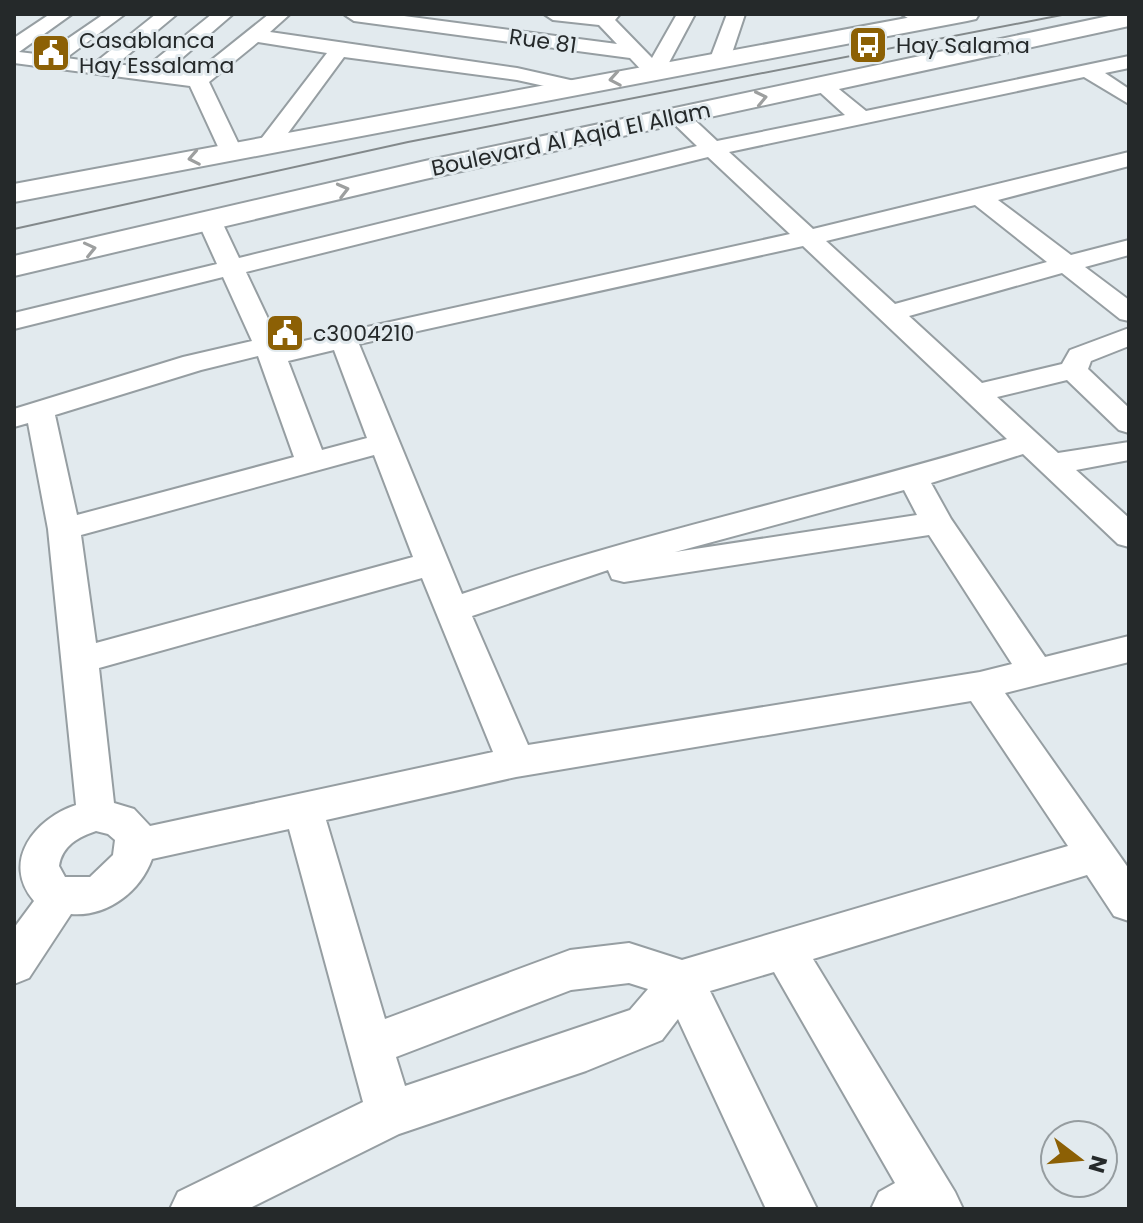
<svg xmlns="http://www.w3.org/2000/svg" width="1143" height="1223" viewBox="0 0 1143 1223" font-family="Poppins,sans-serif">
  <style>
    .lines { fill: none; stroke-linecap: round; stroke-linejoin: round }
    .street-casing { stroke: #969ea2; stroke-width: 4 }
    .secondary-casing { stroke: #969ea2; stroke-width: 4 }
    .street { fill: #fff; fill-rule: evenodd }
    .secondary { fill: #fff; fill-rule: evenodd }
    .tram { stroke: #83898b; stroke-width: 2 }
    .oneway { stroke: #9d9f9f }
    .labels { text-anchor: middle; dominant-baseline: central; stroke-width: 6; stroke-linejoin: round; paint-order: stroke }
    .far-poi-label { font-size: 22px; fill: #25292a; stroke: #e2eaee; text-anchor: start }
    .far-street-label { font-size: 22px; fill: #25292a; stroke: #e2eaee }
  </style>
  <rect width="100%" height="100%" fill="#e2eaee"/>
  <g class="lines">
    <defs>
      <g id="street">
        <polygon points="50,14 72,14 19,52 44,55 104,14 125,14 66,58 96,62 156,14 177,14 117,64 145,68 212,14 233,14 167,71 194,74 269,14 290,14 270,32 517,68 579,82 582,86 572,92 517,80 344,57 277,148 269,150 258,143 327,53 258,42 209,82 242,151 231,158 220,151 190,86 14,63 14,38"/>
        <polygon points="389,14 617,44 599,25 553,20 544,14 620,14 615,20 652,58 677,14 695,14 664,72 654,78 647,76 630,58 354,21 345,15"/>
        <polygon points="727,14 745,14 730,59 720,65 710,59"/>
        <polygon points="901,14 924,14 934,22 925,28"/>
        <path d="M1129 56V68L1105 73 1129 89V104L1084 77 729 152 813 229 1129 152V166L998 200 1071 255 1129 240V255L1085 267 1129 300V321L1120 319 1062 273 909 316 982 383 1062 364 1070 350 1129 328V346L1091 361 1088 369 1129 408V433L1119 430 1067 380 997 397 1058 453 1129 442V460L1076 470 1129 518V547L1118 544 1023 454 931 483 951 519 1045 657 1129 636V662L1005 693 1129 869V921L1114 916 1087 875 813 959 955 1192 963 1209H871L879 1192 895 1183 774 972 710 991 817 1209H766L678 1019 662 1040 586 1071 399 1134 248 1209H170L178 1192 363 1102 289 829 152 859C140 892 107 917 71 914L29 978 14 984V928L34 901C0 861 36 818 76 805L48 529 28 423 14 427V409L183 357 252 341 223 277 14 329V313L217 264 198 222 201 217H219L222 222 239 258 697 146 666 116 677 110 685 111 717 141 845 115 812 85 822 79 829 81 866 111ZM708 157 790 234 281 346 246 272ZM975 205 1047 262 895 304 826 241ZM803 246 1007 439C826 494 641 532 462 594L359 344ZM334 350 367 438 322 450 288 361ZM258 356 294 457 77 515 55 415 201 370ZM374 455 413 557 96 643 81 535ZM904 490 917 515 675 552ZM929 535 1012 664 980 672 528 745 472 616 608 570 612 579 624 582ZM422 578 493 752 150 826 134 809 114 803 99 668ZM971 701 1068 846 682 960 629 943 570 950 385 1019 326 820 516 777ZM96 831 108 834 115 840 113 855 90 877H65L59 866C62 846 78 837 96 831ZM629 983 648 989 630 1010 405 1086 396 1057 571 990Z"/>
      </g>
      <g id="secondary">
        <polygon points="928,14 979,14 976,19 967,21 14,202 14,184"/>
        <polygon points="1118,14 1129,14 1129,26 425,179 14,276 14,256 425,161"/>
      </g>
    </defs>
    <use href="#street" class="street-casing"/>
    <use href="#secondary" class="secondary-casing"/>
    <use href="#street" class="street"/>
    <use href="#secondary" class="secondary"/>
    <polyline class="tram" points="14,229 408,142 1067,14"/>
  </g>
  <defs><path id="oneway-chevron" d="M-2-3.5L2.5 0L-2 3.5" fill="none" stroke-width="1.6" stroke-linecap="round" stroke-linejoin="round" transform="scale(2)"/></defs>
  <g class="oneway">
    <use href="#oneway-chevron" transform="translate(615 79) rotate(170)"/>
    <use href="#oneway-chevron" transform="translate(761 98) rotate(-12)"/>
    <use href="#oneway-chevron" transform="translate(194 158) rotate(169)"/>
    <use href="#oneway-chevron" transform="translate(343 190) rotate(-14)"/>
    <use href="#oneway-chevron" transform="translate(90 249) rotate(-13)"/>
  </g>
  <defs>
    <symbol id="bus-square" viewBox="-11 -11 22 22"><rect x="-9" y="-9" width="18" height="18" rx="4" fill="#8c6005" stroke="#e2eaee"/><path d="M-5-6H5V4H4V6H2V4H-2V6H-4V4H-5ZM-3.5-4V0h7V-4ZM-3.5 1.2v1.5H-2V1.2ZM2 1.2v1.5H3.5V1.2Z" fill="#fff"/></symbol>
    <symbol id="civic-square" viewBox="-11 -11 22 22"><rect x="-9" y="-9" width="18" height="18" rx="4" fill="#8c6005" stroke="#e2eaee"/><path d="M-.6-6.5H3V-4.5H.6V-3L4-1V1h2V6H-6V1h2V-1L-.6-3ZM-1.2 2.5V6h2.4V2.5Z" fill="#fff"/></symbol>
  </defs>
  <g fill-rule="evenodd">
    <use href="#bus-square" x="846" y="23" width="44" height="44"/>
    <use href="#civic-square" x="29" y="31" width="44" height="44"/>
    <use href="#civic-square" x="263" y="311" width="44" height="44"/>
  </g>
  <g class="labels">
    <g class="far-poi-label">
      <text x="79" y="40">Casablanca<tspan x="79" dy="25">Hay Essalama</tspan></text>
      <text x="896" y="45">Hay Salama</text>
      <text x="313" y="333">c3004210</text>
    </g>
    <g class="far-street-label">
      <text transform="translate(543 41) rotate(8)">Rue 81</text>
      <text transform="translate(571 139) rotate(-12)">Boulevard Al Aqid El Allam</text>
    </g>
  </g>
  <rect width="1143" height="1223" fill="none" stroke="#25292a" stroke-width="32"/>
  <g transform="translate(1079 1159) rotate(106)"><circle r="38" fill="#e2eaee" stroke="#969da0" stroke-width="2"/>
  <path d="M0-6L14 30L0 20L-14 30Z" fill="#8c6005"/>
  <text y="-12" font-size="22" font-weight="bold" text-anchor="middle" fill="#25292a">N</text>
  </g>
</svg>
